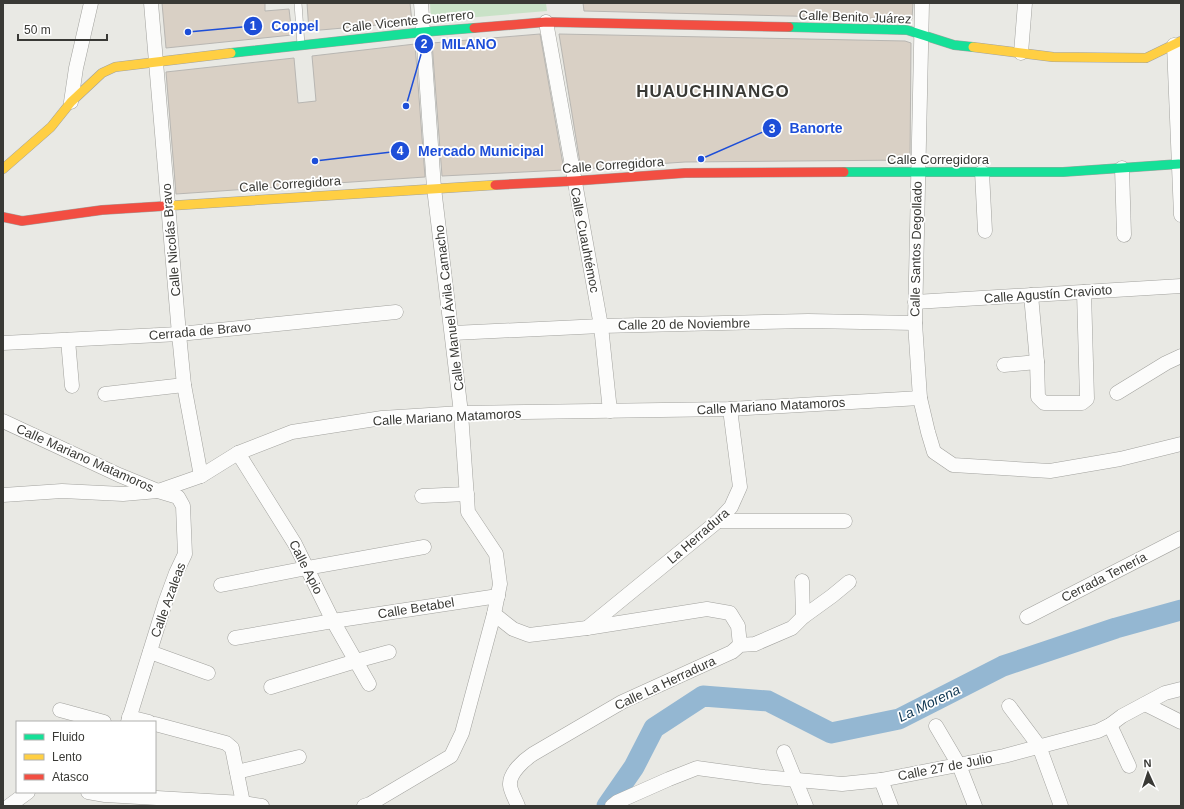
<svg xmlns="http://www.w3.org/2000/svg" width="1184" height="809" viewBox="0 0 1184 809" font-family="Arial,sans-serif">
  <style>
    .green { fill: #c9e2c7 }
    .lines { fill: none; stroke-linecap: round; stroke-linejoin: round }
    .river { stroke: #94b7d2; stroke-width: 21 }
    .building { fill: #d9d0c5; stroke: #b8b6b2 }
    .lane-casing { stroke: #a2a29e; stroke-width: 8 }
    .street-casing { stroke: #a2a29e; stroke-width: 15 }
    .fast-casing { stroke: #a2a29e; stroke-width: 10 }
    .slow-casing { stroke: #a2a29e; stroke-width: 10 }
    .jam-casing { stroke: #a2a29e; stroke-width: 10 }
    .lane { stroke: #fcfcfb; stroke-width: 7 }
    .street { stroke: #fcfcfb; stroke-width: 14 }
    .fast { stroke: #16e098; stroke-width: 9 }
    .slow { stroke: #ffcf43; stroke-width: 9 }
    .jam { stroke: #f24e42; stroke-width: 9 }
    .labels { text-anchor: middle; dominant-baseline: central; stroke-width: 3.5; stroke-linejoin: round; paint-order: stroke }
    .street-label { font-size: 13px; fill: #393935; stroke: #fff }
    .water-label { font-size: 14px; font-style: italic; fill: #0f3753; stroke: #fff }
    .district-label { font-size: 17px; font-weight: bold; letter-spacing: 1px; fill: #393935; stroke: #fff }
    .leader { fill: none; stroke: #1d4ed8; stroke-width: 1.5 }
    .callout-dot { fill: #1d4ed8; stroke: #fff; stroke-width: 1.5 }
    .mark-label { font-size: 12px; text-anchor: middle; font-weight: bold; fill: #fff }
    .callout-label { font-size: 14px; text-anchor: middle; font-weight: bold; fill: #1d4ed8; stroke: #fff; stroke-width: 3.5; stroke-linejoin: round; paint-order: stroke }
  </style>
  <rect width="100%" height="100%" fill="#e9e9e4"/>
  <polygon class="green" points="430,3 546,3 547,11 431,21"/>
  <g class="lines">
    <polyline class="river" points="607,806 634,767 654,728 703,696 768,701 831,733 899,719 1003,666 1116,628 1181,610"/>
  </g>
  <g class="building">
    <polygon points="162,3 265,3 265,11 289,9 292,35 166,48"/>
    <polygon points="307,3 410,3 412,22 309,31"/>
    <polygon points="583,3 913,3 912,19 584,11"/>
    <polygon points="540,34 564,170 442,176 432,43"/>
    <polygon points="559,34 905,41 911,43 910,160 685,162 581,169"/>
    <polygon points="415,44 425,177 176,194 166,72 294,58 298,103 316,101 312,56"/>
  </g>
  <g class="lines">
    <defs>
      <polyline id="lane" points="298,3 301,45"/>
      <g id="street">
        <polyline points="151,3 179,334 184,385 201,476"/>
        <polyline points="922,3 915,323 920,398 928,432 934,452 953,465 1050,471 1120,459 1181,444"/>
        <polyline points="546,22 601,326 610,411"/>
        <polyline points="1174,45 1181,215"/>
        <polyline points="1021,53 1025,3"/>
        <polyline points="71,102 76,68 91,3"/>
        <polyline points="1122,168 1124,235"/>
        <polyline points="982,172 985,231"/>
        <polyline points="1031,295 1037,362 1038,397 1044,403 1082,403 1087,399 1084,292"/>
        <polyline points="915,302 1181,286"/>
        <polyline points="453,333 601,326 808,321 915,323"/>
        <polyline points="68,340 72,386"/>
        <polyline points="3,343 179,334 396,312"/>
        <polyline points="1004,365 1037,362"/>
        <polyline points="1117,393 1166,363 1181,356"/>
        <polyline points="105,394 184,385"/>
        <polyline points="3,421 119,475 158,491 178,497 183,506 185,554 176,573 165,603 128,722"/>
        <polyline points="238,453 295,544 333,621 369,684"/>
        <polyline points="3,495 62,491 123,494 158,491 201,476 238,453 292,432 382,418 461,413 730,409 920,398"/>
        <polyline points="422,496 467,494"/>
        <polyline points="718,521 845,521"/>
        <polyline points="802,581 803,617"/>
        <polyline points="221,585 307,568 424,547"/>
        <polyline points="494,614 513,629 529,635 587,628 707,609 730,613 738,626 740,645"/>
        <polyline points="1027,617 1181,538"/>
        <polyline points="587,628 718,521 731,507 740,487 730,409"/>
        <polyline points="235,638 333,621 498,596"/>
        <polyline points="150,652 208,673"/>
        <polyline points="271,687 356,661 389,652"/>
        <polyline points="1145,704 1181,722"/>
        <polyline points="1009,706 1039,746 1061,806"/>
        <polyline points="60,710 104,722"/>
        <polyline points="129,717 149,722"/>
        <polyline points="155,724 226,743 232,748 243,803"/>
        <polyline points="1110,725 1129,766"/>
        <polyline points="936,726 959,765 975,806"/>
        <polyline points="784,752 806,806"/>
        <polyline points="237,772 299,757"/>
        <polyline points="881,780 891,806"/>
        <polyline points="88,792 105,795 243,803 262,806"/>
        <polyline points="9,806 28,792"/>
        <polyline points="364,806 370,804 451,756 462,733 494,614 500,584 496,554 468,512 461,413 434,188 421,3"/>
        <path d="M518 806C516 801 510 790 510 785 509 773 524 760 533 754L622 702 732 652 740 645 755 644 792 628 803 617 832 596 849 582"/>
        <polyline points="612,806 617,802 669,779 697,768 764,777 842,784 881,780 1004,756 1098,731 1110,725 1122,716 1165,693 1181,689"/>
      </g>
      <g id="fast">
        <polyline points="789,27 907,30 954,45 973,47"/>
        <polyline points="231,53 423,32 474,28"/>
        <polyline points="844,172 1063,172 1179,164"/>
      </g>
      <g id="slow">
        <polyline points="973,47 1053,57 1146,58 1181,41"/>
        <polyline points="3,169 51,127 71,102 102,73 115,67 231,53"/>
        <polyline points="165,206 495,185"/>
      </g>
      <g id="jam">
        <polyline points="474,28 546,22 789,27"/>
        <polyline points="495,185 574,181 685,173 844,172"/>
        <polyline points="3,217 22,221 102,210 165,206"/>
      </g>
    </defs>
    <use href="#lane" class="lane-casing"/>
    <use href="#street" class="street-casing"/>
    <use href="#fast" class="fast-casing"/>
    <use href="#slow" class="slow-casing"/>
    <use href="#jam" class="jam-casing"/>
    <use href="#lane" class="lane"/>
    <use href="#street" class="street"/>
    <use href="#fast" class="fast"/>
    <use href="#slow" class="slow"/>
    <use href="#jam" class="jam"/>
  </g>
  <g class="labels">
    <g class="street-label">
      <text transform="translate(855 17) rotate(2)">Calle Benito Juárez</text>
      <text transform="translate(408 21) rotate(-6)">Calle Vicente Guerrero</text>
      <text x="938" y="159">Calle Corregidora</text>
      <text transform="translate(613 165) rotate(-4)">Calle Corregidora</text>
      <text transform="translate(290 184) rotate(-4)">Calle Corregidora</text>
      <text transform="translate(171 240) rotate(-95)">Calle Nicolás Bravo</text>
      <text transform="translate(585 240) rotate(79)">Calle Cuauhtémoc</text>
      <text transform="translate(916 249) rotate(-89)">Calle Santos Degollado</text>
      <text transform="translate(1048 294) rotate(-4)">Calle Agustín Cravioto</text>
      <text transform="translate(449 308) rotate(-97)">Calle Manuel Ávila Camacho</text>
      <text transform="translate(684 324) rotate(-1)">Calle 20 de Noviembre</text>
      <text transform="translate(200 331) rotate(-5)">Cerrada de Bravo</text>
      <text transform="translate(771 406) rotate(-3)">Calle Mariano Matamoros</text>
      <text transform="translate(447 417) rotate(-3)">Calle Mariano Matamoros</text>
      <text transform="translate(85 458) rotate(24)">Calle Mariano Matamoros</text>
      <text transform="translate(698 536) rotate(-41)">La Herradura</text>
      <text transform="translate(306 567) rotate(63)">Calle Apio</text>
      <text transform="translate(1104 577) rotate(-27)">Cerrada Tenería</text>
      <text transform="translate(168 600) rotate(-70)">Calle Azaleas</text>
      <text transform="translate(416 608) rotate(-9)">Calle Betabel</text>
      <text transform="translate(665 683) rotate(-25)">Calle La Herradura</text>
      <text transform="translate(945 767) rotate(-11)">Calle 27 de Julio</text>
    </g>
    <g class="water-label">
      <text transform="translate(929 703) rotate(-26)">La Morena</text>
    </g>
    <g class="district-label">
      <text x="713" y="91">HUAUCHINANGO</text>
    </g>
  </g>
  <path class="leader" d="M188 32L253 26M406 106L424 44M701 159L772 128M315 161L400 151"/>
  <g class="callout-dot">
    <circle cx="188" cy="32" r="4"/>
    <circle cx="406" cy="106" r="4"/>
    <circle cx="701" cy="159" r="4"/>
    <circle cx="315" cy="161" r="4"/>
    <circle cx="253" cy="26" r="10"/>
    <circle cx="424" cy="44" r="10"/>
    <circle cx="772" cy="128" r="10"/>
    <circle cx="400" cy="151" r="10"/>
  </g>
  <g class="mark-label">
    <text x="253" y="30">1</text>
    <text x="424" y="48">2</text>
    <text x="772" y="133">3</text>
    <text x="400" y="155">4</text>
  </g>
  <g class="callout-label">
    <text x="295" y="31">Coppel</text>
    <text x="469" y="49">MILANO</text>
    <text x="816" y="133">Banorte</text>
    <text x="481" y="156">Mercado Municipal</text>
  </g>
  <rect width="1184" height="809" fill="none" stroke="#393935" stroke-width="8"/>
  <rect x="16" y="721" width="140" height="72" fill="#ffffff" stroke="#b0b0ae"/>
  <rect x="24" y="734" width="20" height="6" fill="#16e098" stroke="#b0b0ae"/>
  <text x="52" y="741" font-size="12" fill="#393935">Fluido</text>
  <rect x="24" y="754" width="20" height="6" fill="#ffcf43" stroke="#b0b0ae"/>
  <text x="52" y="761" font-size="12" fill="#393935">Lento</text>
  <rect x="24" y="774" width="20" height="6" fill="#f24e42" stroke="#b0b0ae"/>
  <text x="52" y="781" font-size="12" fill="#393935">Atasco</text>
  <g transform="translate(1148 773) rotate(357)" stroke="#ffffff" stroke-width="3" paint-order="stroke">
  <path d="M0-3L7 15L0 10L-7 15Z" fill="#393935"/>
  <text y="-6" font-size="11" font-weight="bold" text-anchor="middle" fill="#393935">N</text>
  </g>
  <path d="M18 34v6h89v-6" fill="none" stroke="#393935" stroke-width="2"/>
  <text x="24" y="34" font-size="12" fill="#393935" stroke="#ffffff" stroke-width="3" paint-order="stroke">50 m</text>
</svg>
